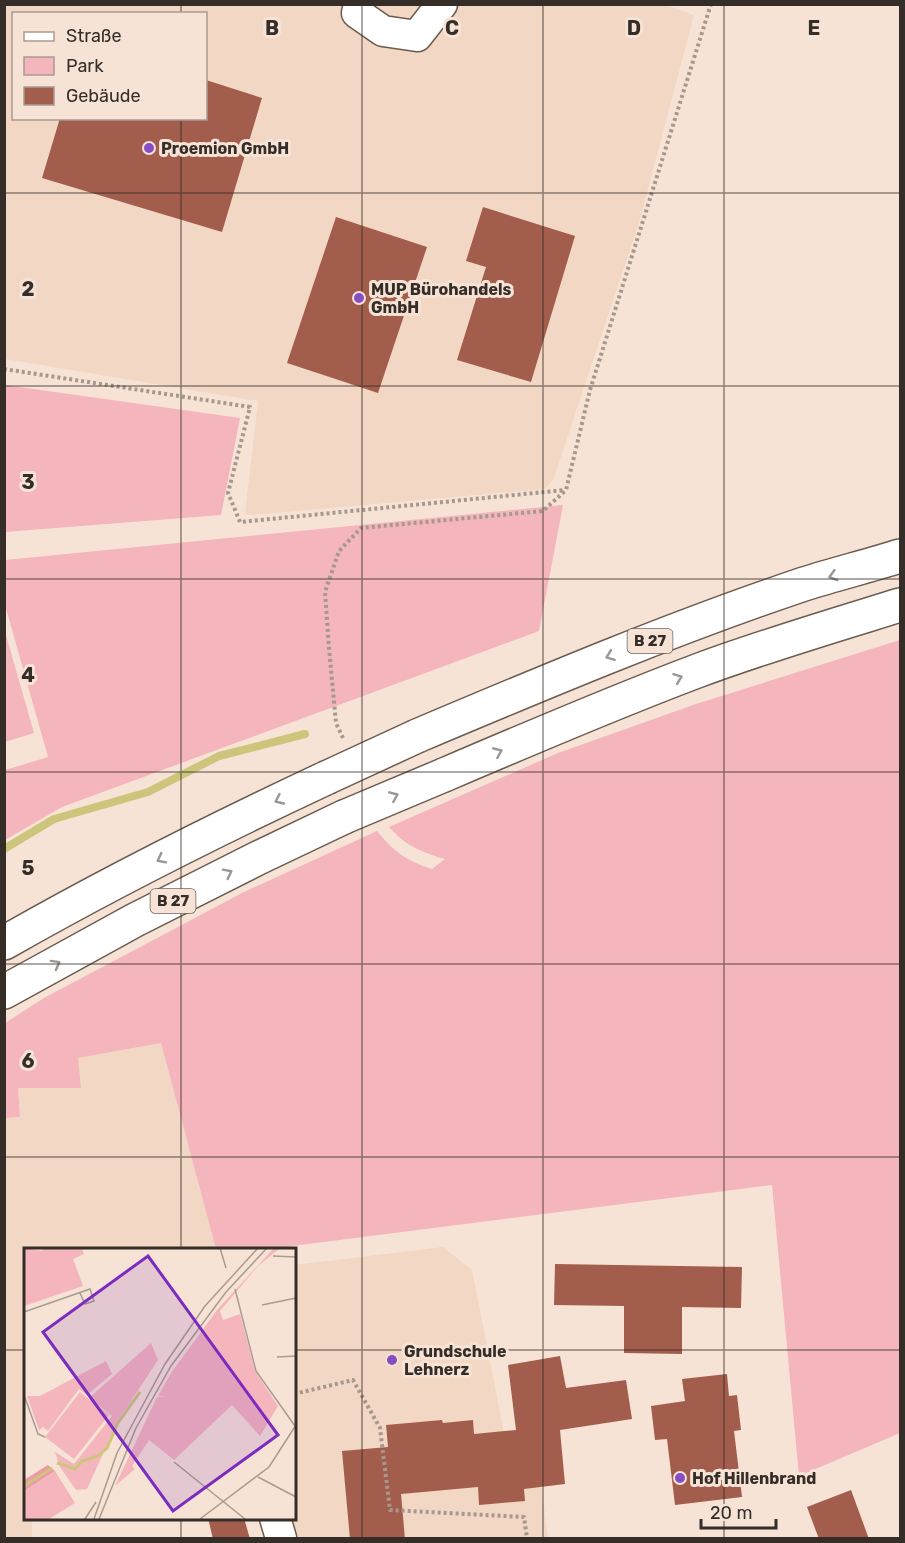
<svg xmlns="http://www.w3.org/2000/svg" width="905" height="1543" viewBox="0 0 905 1543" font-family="Rubik,sans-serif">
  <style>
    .built { fill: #f1d7c4; fill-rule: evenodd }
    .green { fill: #f4b5bc }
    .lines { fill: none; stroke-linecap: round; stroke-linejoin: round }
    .stream { stroke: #cdc57b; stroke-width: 8 }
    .building { fill: #a35d4c }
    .minor-casing { stroke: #6c5b4f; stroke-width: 33 }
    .highway-casing { stroke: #6c5b4f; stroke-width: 36 }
    .path { stroke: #a6988d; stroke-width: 4; stroke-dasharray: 3 3; stroke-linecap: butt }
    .minor { stroke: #fff; stroke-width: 30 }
    .highway { stroke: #fff; stroke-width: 33 }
    .highway-bridge-casing { stroke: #6c5b4f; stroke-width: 36; stroke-linecap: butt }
    .highway-bridge { stroke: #fff; stroke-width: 33 }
    .oneway { stroke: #9a9694 }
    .grid { fill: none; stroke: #352e28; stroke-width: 1.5; stroke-opacity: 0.55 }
    .poi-dot { fill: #864dc4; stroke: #f7e3d5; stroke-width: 2 }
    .labels { text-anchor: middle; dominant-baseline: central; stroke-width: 6; stroke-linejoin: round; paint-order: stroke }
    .shield { fill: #f7e3d5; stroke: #6f645c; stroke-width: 1.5 }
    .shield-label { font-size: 15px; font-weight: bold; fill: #352e28 }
    .poi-label { font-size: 16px; font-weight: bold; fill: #352e28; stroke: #f7e3d5; text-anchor: start }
    .inset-river { fill: none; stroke: #cdc57b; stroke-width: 3 }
    .inset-road { fill: none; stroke: #a99b90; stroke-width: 1.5 }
    .view { fill: #7b2cbf; fill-opacity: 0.15; stroke: #7b2cbf; stroke-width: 3 }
    .inset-edge { fill: none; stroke: #352e28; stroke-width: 3 }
    .grid-label { font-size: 20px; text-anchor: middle; font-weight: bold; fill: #352e28; stroke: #f7e3d5; stroke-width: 6; stroke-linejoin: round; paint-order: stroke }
  </style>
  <rect width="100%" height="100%" fill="#f7e3d5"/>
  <g class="built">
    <path d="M663 4 694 15 639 223 553 480 545 489 252 515 245 514 258 401 5 359 4 5ZM14 14H206V118H14Z"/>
    <polygon points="161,1043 216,1249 26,1249 26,1518 32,1518 32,1538 5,1538 5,1118 20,1117 18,1088 78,1058"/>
    <polygon points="443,1247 472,1270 508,1453 540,1475 548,1538 294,1538 290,1518 294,1518 294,1265"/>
  </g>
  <g class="green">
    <polygon points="5,385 240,418 221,515 5,532"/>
    <polygon points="563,505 539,631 62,807 5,840 5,770 48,757 5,605 5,560"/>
    <polygon points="4,628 34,733 5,742 4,742"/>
    <path d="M900 640V1433L799 1476 772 1185 269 1249H216L161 1043 78 1058 81 1088H18L20 1117 5 1118V1023L44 998 242 893 377 831C394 852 407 861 432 869L445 859C421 852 406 846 389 827L558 753 696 704Z"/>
  </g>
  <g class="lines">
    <polyline class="stream" points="4,849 54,819 148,792 219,756 305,734"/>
  </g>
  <g class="building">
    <polygon points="206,80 262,98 222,232 42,178 60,118 206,118"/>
    <polygon points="483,207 575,236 531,382 457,360 486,267 466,261"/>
    <polygon points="336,217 427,247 378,393 287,363"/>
    <polygon points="555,1264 742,1267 741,1308 682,1307 682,1354 624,1353 624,1306 554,1305"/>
    <polygon points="560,1356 566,1388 626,1380 632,1419 560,1430 565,1484 524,1489 525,1501 479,1505 478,1487 401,1494 405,1539 350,1539 342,1451 388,1447 386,1425 442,1420 443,1423 473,1420 474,1434 516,1430 508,1365"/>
    <polygon points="727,1374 729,1396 737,1395 741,1430 734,1431 742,1497 675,1505 667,1439 655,1440 651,1406 685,1401 682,1379"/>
    <polygon points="851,1490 869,1539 819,1539 807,1507"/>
    <polygon points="208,1518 244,1518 250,1539 213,1539"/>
  </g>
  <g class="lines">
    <defs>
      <g id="minor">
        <polyline points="359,4 357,13 383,31 417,36 442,4"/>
        <polyline points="275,1518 281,1538"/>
      </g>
      <g id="highway">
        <path d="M417 736C545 682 673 628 804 584 836 574 868 566 900 556"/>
        <path d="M444 775C528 739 612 703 697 671 764 646 832 626 900 605"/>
        <path d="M4 943C109 883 217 829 326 778"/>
        <polyline points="4,992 135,920 258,858 344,817"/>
      </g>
    </defs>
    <use href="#minor" class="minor-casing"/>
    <use href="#highway" class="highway-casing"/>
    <g class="path">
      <polyline points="4,369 250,407 228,493 240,522 565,490"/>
      <polyline points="343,738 336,723 329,648 325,592 339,551 361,528 543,511 566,490 590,390 711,4"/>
      <polyline points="294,1394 353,1380 380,1428 390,1510 524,1517 527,1538"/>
    </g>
    <use href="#minor" class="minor"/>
    <use href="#highway" class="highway"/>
    <defs>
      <g id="highway-bridge">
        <polyline points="326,778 417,736"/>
        <polyline points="344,817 444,775"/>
      </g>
    </defs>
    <use href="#highway-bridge" class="highway-bridge-casing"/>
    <use href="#highway-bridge" class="highway-bridge"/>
  </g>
  <defs><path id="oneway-chevron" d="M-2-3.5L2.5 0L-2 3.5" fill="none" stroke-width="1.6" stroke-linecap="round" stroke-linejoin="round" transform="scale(1.5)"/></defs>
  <g class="oneway">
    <use href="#oneway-chevron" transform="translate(833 576) rotate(164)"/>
    <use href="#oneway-chevron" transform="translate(610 656) rotate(159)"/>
    <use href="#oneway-chevron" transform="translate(678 678) rotate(-21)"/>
    <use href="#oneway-chevron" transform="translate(498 752) rotate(-23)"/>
    <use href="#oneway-chevron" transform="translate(394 796) rotate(-23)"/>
    <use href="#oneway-chevron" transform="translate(279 800) rotate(155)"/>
    <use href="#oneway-chevron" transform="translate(161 859) rotate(153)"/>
    <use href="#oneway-chevron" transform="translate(228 873) rotate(-27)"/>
    <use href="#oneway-chevron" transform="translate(56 964) rotate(-29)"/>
  </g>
  <path class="grid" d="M181 4V14M362 4V1538M543 4V1538M724 4V1538M181 118V1249M4 193H900M4 386H900M4 579H900M4 772H900M4 964H900M4 1157H900M4 1350H26M294 1350H900M181 1518V1538"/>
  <g class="poi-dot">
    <circle cx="149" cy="148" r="6"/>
    <circle cx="359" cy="298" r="6"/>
    <circle cx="392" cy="1360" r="6"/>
    <circle cx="680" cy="1478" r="6"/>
  </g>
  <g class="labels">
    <g class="shield">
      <rect x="627.5" y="629" width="45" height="24" rx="4.5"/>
      <rect x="150.5" y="889" width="45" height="24" rx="4.5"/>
    </g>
    <g class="shield-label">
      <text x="650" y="641">B 27</text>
      <text x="173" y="901">B 27</text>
    </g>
    <g class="poi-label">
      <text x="161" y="148">Proemion GmbH</text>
      <text x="371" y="289">MUP Bürohandels<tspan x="371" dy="18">GmbH</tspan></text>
      <text x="404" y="1351">Grundschule<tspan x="404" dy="18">Lehnerz</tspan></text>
      <text x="692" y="1478">Hof Hillenbrand</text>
    </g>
  </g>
  <g transform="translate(24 1248)">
    <rect width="272" height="272" fill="#f7e3d5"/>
    <path d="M0 0 18 3 20 0H58L60 6 49 11 59 38 0 58ZM250 0H256L234 18 196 63 199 72 216 66 231 123 254 158 236 188 208 157 150 212 125 192 108 218 111 221 91 238 133 149H142L134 148 147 125 193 62ZM127 95 134 112 94 173 63 241 52 242 36 219 31 204 50 216 88 168 65 150ZM82 113 88 126 63 147 55 141 24 183 19 179 15 182 3 148H16ZM56 144 85 167 50 211 21 189ZM31 223 51 255 25 271H0V243Z" fill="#f4b5bc"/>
    <path d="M24 217 31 223 0 243V232Z" fill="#eb9ba5"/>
    <path class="inset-river" d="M33 215 51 221 58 213 74 208 83 200 94 175 116 144M0 238 28 220"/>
    <path class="inset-road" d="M196 0 202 20M249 8 272 9M211 41 232 123 271 178M238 57 272 50M0 64 66 41 70 53 61 56 56 45M253 109 272 108M0 147 14 186 21 189M150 214 221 271M234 229 272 249M61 271 72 254M70 271 93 205 141 116 181 58 234 0M75 271 112 180 147 118 202 44 243 0M176 271 245 219 272 177"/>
    <path class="view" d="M124 8 254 187 149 263 19 84Z"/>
    <rect width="272" height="272" class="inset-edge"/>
  </g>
  <g class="grid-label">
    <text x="272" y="35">B</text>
    <text x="452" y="35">C</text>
    <text x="634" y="35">D</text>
    <text x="814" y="35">E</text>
    <text x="28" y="296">2</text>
    <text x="28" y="489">3</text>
    <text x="28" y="682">4</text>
    <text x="28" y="875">5</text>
    <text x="28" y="1068">6</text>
  </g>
  <rect width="905" height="1543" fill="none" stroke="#352e28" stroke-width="12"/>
  <rect x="12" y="12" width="195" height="108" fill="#f7e3d5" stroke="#a99b90" stroke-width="1.5"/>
  <rect x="24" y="32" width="30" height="9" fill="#ffffff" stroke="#a99b90" stroke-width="1.5"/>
  <text x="66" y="42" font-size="18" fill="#352e28">Straße</text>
  <rect x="24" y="57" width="30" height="18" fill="#f4b5bc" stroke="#a99b90" stroke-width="1.5"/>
  <text x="66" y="72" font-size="18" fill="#352e28">Park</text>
  <rect x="24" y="87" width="30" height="18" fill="#a35d4c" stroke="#a99b90" stroke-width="1.5"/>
  <text x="66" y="102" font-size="18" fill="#352e28">Gebäude</text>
  <path d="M701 1519v9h75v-9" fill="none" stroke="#352e28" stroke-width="3"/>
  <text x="710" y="1519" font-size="18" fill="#352e28" stroke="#f7e3d5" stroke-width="4.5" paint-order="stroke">20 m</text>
</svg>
